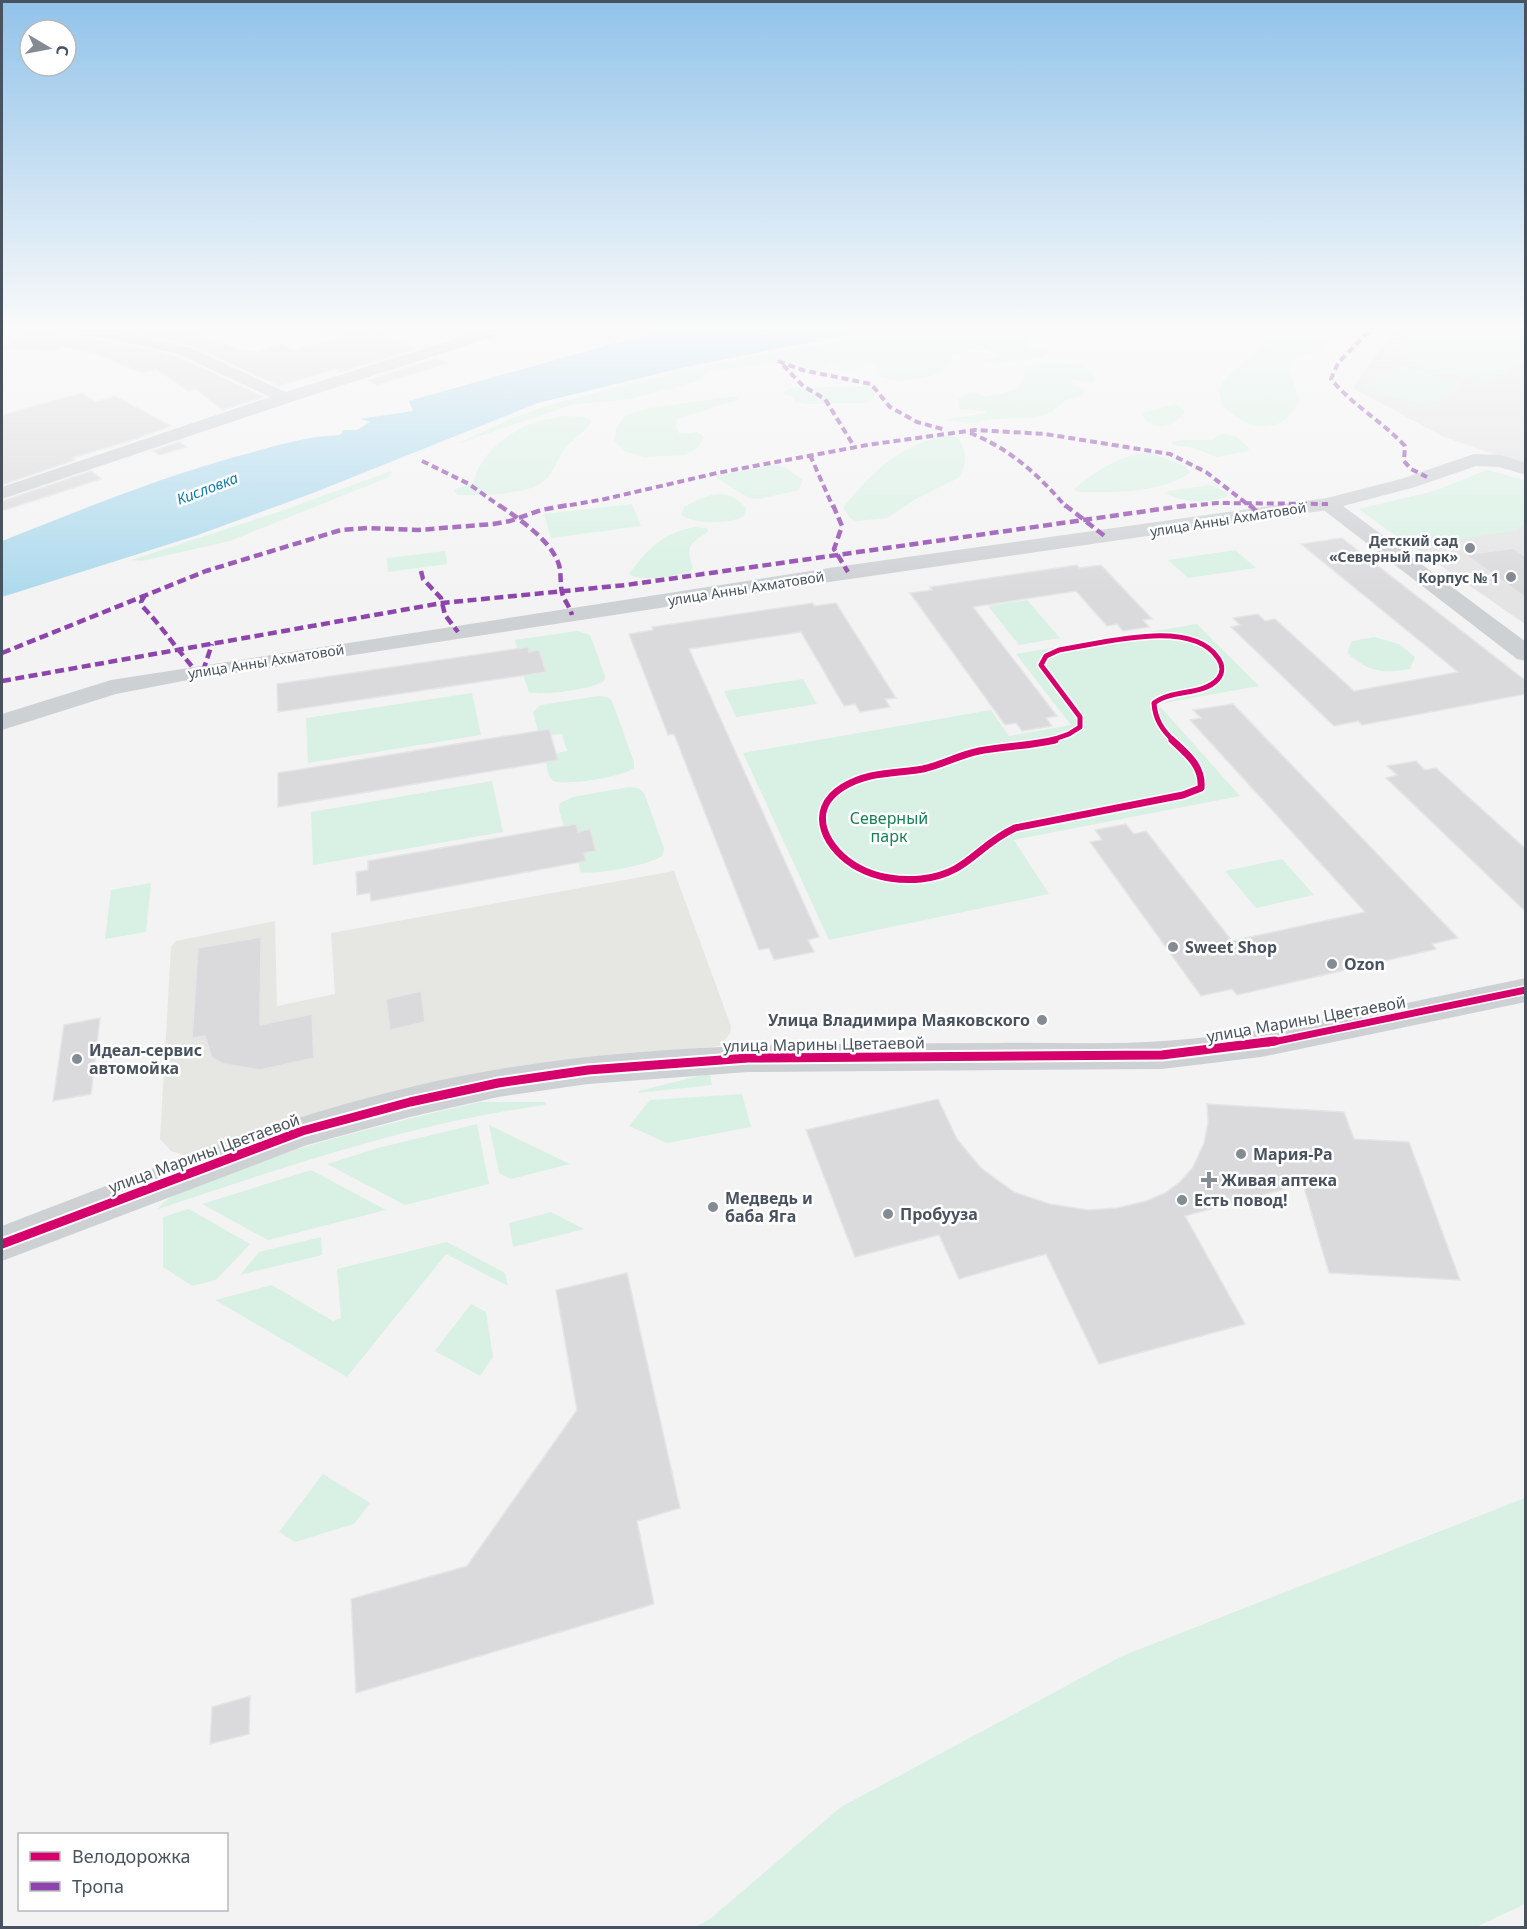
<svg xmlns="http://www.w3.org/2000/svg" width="1527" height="1929" viewBox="0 0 1527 1929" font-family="'Noto Sans',sans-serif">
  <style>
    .commercial { fill: #e6e6e2 }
    .education { fill: #e5e4e5 }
    .green { fill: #d8f1e4 }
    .water { fill: #aedaed }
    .building { fill: #dadadc; stroke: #e4e5e6; stroke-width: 1.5 }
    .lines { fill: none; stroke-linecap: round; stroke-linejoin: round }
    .minor { fill: #ced1d4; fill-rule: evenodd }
    .tertiary { fill: #ced1d4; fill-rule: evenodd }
    .quiet-far1 { stroke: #8e44ad; stroke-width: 4; stroke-dasharray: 7 4; stroke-linecap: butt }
    .quiet { stroke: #8e44ad; stroke-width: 4.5; stroke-dasharray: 9 4.5; stroke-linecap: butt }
    .cycleway-far2-casing { stroke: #fff; stroke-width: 8 }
    .cycleway-far1-casing { stroke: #fff; stroke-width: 10 }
    .cycleway-casing { stroke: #fff; stroke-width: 13 }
    .cycleway-far2 { stroke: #d6006c; stroke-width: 5 }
    .cycleway-far1 { stroke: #d6006c; stroke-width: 7 }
    .cycleway { stroke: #d6006c; stroke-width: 9 }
    .poi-dot { fill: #848b93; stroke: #fff; stroke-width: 2 }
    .labels { text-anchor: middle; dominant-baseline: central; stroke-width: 5; stroke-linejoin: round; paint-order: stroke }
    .far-street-label { font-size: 14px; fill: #49535f; stroke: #fff }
    .far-poi-label { font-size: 14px; font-weight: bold; fill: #49535f; stroke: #fff; text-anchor: end }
    .far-water-label { font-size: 15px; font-style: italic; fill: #0f7eac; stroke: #fff }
    .park-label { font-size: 16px; fill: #198156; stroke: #fff }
    .poi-label { font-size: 16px; font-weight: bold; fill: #49535f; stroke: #fff; text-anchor: start }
    .street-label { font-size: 16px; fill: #49535f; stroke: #fff }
  </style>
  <rect width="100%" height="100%" fill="#f3f3f3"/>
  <polygon class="commercial" points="674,871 731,1026 730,1034 719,1046 633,1055 190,1157 171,1151 160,1139 171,947 176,941 275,921 277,1006 335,994 331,933"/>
  <g class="education">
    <polygon points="1399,324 1525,324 1525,465 1444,437 1353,388"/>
    <polygon points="1487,470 1525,481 1525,624 1359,509 1435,491"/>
  </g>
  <g class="green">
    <path d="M921 324 1079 326 1074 329 1047 327 1030 337 1028 349H1048L1051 353 1040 358 992 363 985 361 998 355 981 347 953 355C950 379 897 386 879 376L876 365 866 363C859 373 849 372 839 370V366L833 364 818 372 789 361 710 371 695 382 630 399 571 405 457 444 510 419 550 405 625 385 720 363Z"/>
    <path d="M1267 324H1333L1328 342 1322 351 1299 357 1290 363 1289 370 1300 402C1295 407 1292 413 1288 417 1265 437 1242 421 1222 407L1218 389C1229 371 1251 361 1261 343 1265 337 1265 330 1267 324Z"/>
    <path d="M1431 324H1525V361L1483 385 1471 382 1479 376C1452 378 1417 372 1396 352L1394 346 1399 341Z"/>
    <polygon points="1058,363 1082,365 1098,381 1084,382 1070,379 1074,385 1085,390 1082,396 1066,400 1052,412 1033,418 992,419 973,423 941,420 987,413 985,411 959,409 958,399 969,393 976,392 985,397 1015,390 1023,382 1024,367"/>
    <polygon points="1401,365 1467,385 1427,407 1361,387"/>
    <polygon points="865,386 873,390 875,397 866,403 806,404 795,402 794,398 782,393 790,388"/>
    <polygon points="736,396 740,399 677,419 676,428 680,434 697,432 704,437 698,448 685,455 644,457 626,452 614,440 616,430 624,416 649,408"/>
    <path d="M1175 404 1185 411C1177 428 1149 434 1142 413Z"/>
    <path d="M562 416 585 417 592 421C589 428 573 439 566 447 558 457 556 468 547 478 531 496 482 495 458 495L453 490 474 482C477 458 508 433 529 424 539 420 552 419 562 416Z"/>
    <polygon points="1226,434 1236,436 1249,448 1248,451 1216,457 1194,448 1172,445 1172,442 1182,440 1213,440 1218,435"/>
    <path d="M941 436 957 437C967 449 968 467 958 478L914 500 887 518 856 521 851 519 843 508C874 471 893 450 941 436Z"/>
    <path d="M1149 452 1185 466 1190 473C1159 493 1113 493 1077 492L1074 489C1096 471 1120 455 1149 452Z"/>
    <polygon points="772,465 784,467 803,480 799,490 759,499 749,498 717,478 719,475"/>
    <polygon points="1487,470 1525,481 1525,524 1517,530 1411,547 1359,509 1435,491"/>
    <polygon points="391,471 389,477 230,541 142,561 131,560 281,511"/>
    <path d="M1210 485 1227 492 1228 496C1207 504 1186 503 1167 494L1168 491Z"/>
    <path d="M720 494C732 495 738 499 746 508L744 516C733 524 692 524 681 515L684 507C697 500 706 495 720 494Z"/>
    <polygon points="632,504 641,526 551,538 544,514"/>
    <path d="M696 527 707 528 708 532C688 544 686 547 693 568L690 572C677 575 640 583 629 574 648 549 663 532 696 527Z"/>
    <polygon points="1235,550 1256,568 1188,578 1168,560"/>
    <polygon points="445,551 447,564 388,572 387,558"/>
    <polygon points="1027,600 1060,638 1019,645 988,606"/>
    <polygon points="1197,624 1259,686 1158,704 1240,796 1014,840 1049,894 829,940 743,753 991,710 1009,736 1071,725 1016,654"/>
    <path d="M577 631 590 635 605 676 604 681C593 689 543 696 529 692L523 675 544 665 539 651 529 652 527 647 517 648 515 640Z"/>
    <path d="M1374 637 1399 644 1415 657 1410 669C1382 674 1369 672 1347 653L1352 641Z"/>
    <polygon points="803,679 817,704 736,717 724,691"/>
    <polygon points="472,693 481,735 308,763 306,718"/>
    <path d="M598 696 607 697 612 701 634 762V768C623 777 566 786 553 781L549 776 546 762 557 760 556 753 567 751 562 734 551 735 549 729 538 731 533 712 541 705Z"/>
    <polygon points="492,781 503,832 313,865 311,812"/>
    <path d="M629 787 638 788 644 793 664 848 663 855C652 865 595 875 580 872L579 863 586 861 584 853 596 851 590 830 578 832 576 824 564 826 559 810 560 803 573 797Z"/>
    <polygon points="1282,859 1314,895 1256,908 1225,871"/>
    <polygon points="151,883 146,932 105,939 111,890"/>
    <polygon points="710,1073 712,1085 638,1093 639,1091"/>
    <polygon points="742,1094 751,1127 667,1143 629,1126 650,1100"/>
    <path d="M480 1102H546L545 1105C412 1123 285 1167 158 1209 180 1172 427 1114 480 1102Z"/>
    <polygon points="477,1124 489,1184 405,1205 327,1164 378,1148"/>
    <polygon points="489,1125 570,1164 511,1179 499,1173"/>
    <polygon points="311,1170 386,1210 268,1240 202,1204"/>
    <polygon points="189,1209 250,1244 216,1280 192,1286 163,1267 163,1217"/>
    <polygon points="551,1212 584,1229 513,1247 509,1223"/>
    <polygon points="321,1237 322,1255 240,1275 259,1252"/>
    <polygon points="447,1242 505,1273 508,1286 446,1254 347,1377 215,1300 272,1285 333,1321 341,1318 337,1269"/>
    <polygon points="471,1304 486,1312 493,1357 480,1376 435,1351"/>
    <polygon points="323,1474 370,1503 354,1524 295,1542 279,1532"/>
    <polygon points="1525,1498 1525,1904 1474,1928 695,1927 710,1919 841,1807 1122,1656"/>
  </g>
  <path class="water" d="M708 324H904L690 366 538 403 313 493 195 536 2 597V541C81 510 160 477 242 455 275 446 307 436 340 435L344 430H357L370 422 360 419 413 411 409 401 626 340Z"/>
  <g class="building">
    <polygon points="89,324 172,324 245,352 254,352 282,344 294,350 362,331 369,337 383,334 416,349 341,372 335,369 279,386 189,345"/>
    <polygon points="34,330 109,341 177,356 264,397 222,410 196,389 188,391 156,369 142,373 92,352 63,347 52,352 3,348"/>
    <polygon points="436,358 448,363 377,385 368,380"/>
    <polygon points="82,393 96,402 115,396 171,426 136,439 72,458 75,460 2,485 2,415"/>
    <polygon points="179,442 187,447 160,455 153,451"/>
    <polygon points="91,471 101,479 2,511 2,501"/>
    <polygon points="1342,538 1526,681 1526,694 1362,725 1358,721 1334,726 1231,627 1240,625 1233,618 1258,614 1265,621 1275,619 1354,691 1458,672 1301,544"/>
    <polygon points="1513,548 1526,557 1526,598 1466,555"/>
    <polygon points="1077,565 1079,568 1101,565 1152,619 1143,620 1149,627 1123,631 1117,624 1107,626 1076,591 973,607 1057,716 1046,718 1052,726 1022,731 1016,723 1005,725 910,593 932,590 930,587"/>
    <polygon points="813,603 814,606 836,603 896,698 885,699 890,707 860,712 855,704 844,706 801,632 689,649 819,937 808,940 814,952 774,960 769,948 759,950 674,734 668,735 629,634 653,630 652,627"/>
    <polygon points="528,647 529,652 539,650 546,672 278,712 277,684"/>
    <polygon points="1233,704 1458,938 1432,944 1436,949 1237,995 1232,989 1201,996 1090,842 1102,840 1095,830 1126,824 1134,834 1146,831 1232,941 1365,912 1190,720 1201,718 1193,710"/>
    <polygon points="549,729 558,760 278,807 278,773"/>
    <polygon points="1416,761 1425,770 1436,768 1526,849 1526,912 1386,778 1397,775 1387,766"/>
    <polygon points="576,824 578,832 590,829 596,851 584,853 586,861 371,901 370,893 357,895 356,872 368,870 368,861"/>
    <polygon points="261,937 260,1025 312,1014 314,1058 260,1070 224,1064 212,1058 205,1036 192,1038 198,948"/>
    <polygon points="421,991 425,1022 390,1030 386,999"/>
    <polygon points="100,1018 91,1094 53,1101 64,1025"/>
    <polygon points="938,1099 957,1139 981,1168 1014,1192 1050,1204 1088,1210 1117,1208 1146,1201 1165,1193 1180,1182 1193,1167 1204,1143 1208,1123 1207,1104 1344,1112 1354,1139 1409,1142 1460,1280 1329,1273 1303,1184 1185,1216 1245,1324 1099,1364 1046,1254 959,1279 939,1235 855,1257 806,1130"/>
    <polygon points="627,1273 680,1508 637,1521 654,1604 356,1693 351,1599 467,1566 577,1410 556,1290"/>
    <polygon points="250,1696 249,1734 210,1744 212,1707"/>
  </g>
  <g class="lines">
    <g class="minor">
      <polygon points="29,324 72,324 109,329 189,347 286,392 502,324 526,324 524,327 291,402 2,499 2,487 270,397 178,354 109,339 37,329"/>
      <polygon points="1474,454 1501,455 1526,463 1526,475 1499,467 1476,466 1415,487 1328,510 836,581 183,681 116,694 2,730 2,714 111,680 836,567 1327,498 1401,479"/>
    </g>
    <g class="tertiary">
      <polygon points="1328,498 1335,500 1526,642 1526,661 1517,659 1321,508 1317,504 1321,500"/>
      <path d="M1526 978V1002L1261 1057 1162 1069 748 1072 588 1084 498 1097 410 1117 307 1145 2 1261V1226C164 1164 328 1097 500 1069 665 1041 833 1044 999 1043 1054 1042 1109 1045 1164 1041 1286 1033 1406 1002 1526 978Z"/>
    </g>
    <g class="quiet-far1">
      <path d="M1376 324 1338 363 1331 379C1352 405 1382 421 1405 446L1404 461 1411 469 1427 477"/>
      <polyline points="778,361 802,370 871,384 890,407 917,422 946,430"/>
      <polyline points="783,365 803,386 825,399 852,443 852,447"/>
      <path d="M970 433C1009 448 1039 475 1066 507"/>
      <polyline points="810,455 833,507"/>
      <polyline points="422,461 469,484 501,507"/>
      <polyline points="559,507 605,499 717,473 867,445 975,430 1045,434 1170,454 1206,472 1251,507"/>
      <polyline points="1179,507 1217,503 1328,504"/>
    </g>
    <g class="quiet">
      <path d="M499 505C519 519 552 541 559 565 562 575 559 589 564 598 567 604 570 608 572 615"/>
      <polyline points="833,505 842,526 834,549 848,572"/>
      <polyline points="1065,505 1106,537"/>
      <polyline points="1250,505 1260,515"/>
      <polyline points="421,571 423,579 441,598 445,615 458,632"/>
      <path d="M145 595 141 602 143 607C163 628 178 651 197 672"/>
      <polyline points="2,653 206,571 341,530 367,528 418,530 493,524 510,521 541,510 568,505"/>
      <polyline points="203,671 212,644"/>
      <polyline points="2,681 442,603 626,585 1189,505"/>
    </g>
    <defs>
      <path id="cycleway-far2" d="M1049 741 1069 734 1080 727V717L1041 665 1046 656 1059 650C1100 644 1191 617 1218 658 1223 665 1223 673 1218 679 1203 696 1172 689 1154 703 1155 719 1162 730 1174 741"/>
      <g id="cycleway-far1">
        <path d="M1055 740C1030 746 1004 746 979 751 959 755 942 765 923 769 894 774 870 771 843 787 804 811 827 851 859 868 877 878 901 881 921 879 968 874 976 846 1015 828L1183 795 1201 788C1203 766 1187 754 1172 740"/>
        <polyline points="1268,1043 1526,990"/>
      </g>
      <polyline id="cycleway" points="2,1244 302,1131 410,1102 498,1083 588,1070 748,1058 1162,1055 1275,1041"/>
    </defs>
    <use href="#cycleway-far2" class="cycleway-far2-casing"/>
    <use href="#cycleway-far1" class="cycleway-far1-casing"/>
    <use href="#cycleway" class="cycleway-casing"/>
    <use href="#cycleway-far2" class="cycleway-far2"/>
    <use href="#cycleway-far1" class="cycleway-far1"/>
    <use href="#cycleway" class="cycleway"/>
  </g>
  <linearGradient id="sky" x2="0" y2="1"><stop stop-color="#91c3ea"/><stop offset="0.55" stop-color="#fafafa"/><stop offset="1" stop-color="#fafafa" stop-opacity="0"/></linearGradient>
  <rect width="1527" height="594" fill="url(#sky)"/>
  <g class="poi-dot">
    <circle cx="1470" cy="548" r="6"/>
    <circle cx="1511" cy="577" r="6"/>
    <circle cx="1173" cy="947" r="6"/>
    <circle cx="1332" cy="964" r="6"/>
    <circle cx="1042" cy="1020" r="6"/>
    <circle cx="77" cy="1059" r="6"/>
    <circle cx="1241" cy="1154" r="6"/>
    <path d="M1206 1171h6v6h6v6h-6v6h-6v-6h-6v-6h6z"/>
    <circle cx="1182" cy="1200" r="6"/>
    <circle cx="713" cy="1207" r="6"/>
    <circle cx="888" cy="1214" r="6"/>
  </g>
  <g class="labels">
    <g class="far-street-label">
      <text transform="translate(1228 519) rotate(-9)">улица Анны Ахматовой</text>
      <text transform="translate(746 588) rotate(-9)">улица Анны Ахматовой</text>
      <text transform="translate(266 661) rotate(-9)">улица Анны Ахматовой</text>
    </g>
    <g class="far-poi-label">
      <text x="1458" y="540">Детский сад<tspan x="1458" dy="16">«Северный парк»</tspan></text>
      <text x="1499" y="577">Корпус № 1</text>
    </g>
    <g class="far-water-label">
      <text transform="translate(207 488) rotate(-21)">Кисловка</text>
    </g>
    <g class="park-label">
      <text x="889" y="818">Северный<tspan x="889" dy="18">парк</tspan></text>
    </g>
    <g class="poi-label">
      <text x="1185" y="947">Sweet Shop</text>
      <text x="1344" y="964">Ozon</text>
      <text x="1030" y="1020" text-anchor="end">Улица Владимира Маяковского</text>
      <text x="89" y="1050">Идеал-сервис<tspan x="89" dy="18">автомойка</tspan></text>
      <text x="1253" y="1154">Мария-Ра</text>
      <text x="1221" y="1180">Живая аптека</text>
      <text x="725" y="1198">Медведь и<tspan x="725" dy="18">баба Яга</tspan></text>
      <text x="1194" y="1200">Есть повод!</text>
      <text x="900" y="1214">Пробууза</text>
    </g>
    <g class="street-label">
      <text transform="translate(1306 1019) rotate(-10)">улица Марины Цветаевой</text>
      <text transform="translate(824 1044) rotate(-1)">улица Марины Цветаевой</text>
      <text transform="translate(204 1153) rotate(-20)">улица Марины Цветаевой</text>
    </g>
  </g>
  <rect width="1527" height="1929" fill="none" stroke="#49535f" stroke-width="6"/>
  <rect x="18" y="1833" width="210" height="78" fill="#ffffff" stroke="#b6babf" stroke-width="1.5"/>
  <rect x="30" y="1852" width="30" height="9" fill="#d6006c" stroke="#b6babf" stroke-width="1.5"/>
  <text x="72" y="1863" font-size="18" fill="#49535f">Велодорожка</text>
  <rect x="30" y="1882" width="30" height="9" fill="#8e44ad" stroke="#b6babf" stroke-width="1.5"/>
  <text x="72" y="1893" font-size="18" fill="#49535f">Тропа</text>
  <g transform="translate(48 48) rotate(100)"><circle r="28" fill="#ffffff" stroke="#b6babf" stroke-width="1.5"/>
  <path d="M0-4.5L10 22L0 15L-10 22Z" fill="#848b93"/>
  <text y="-9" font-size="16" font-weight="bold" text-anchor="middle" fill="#49535f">С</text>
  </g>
</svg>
